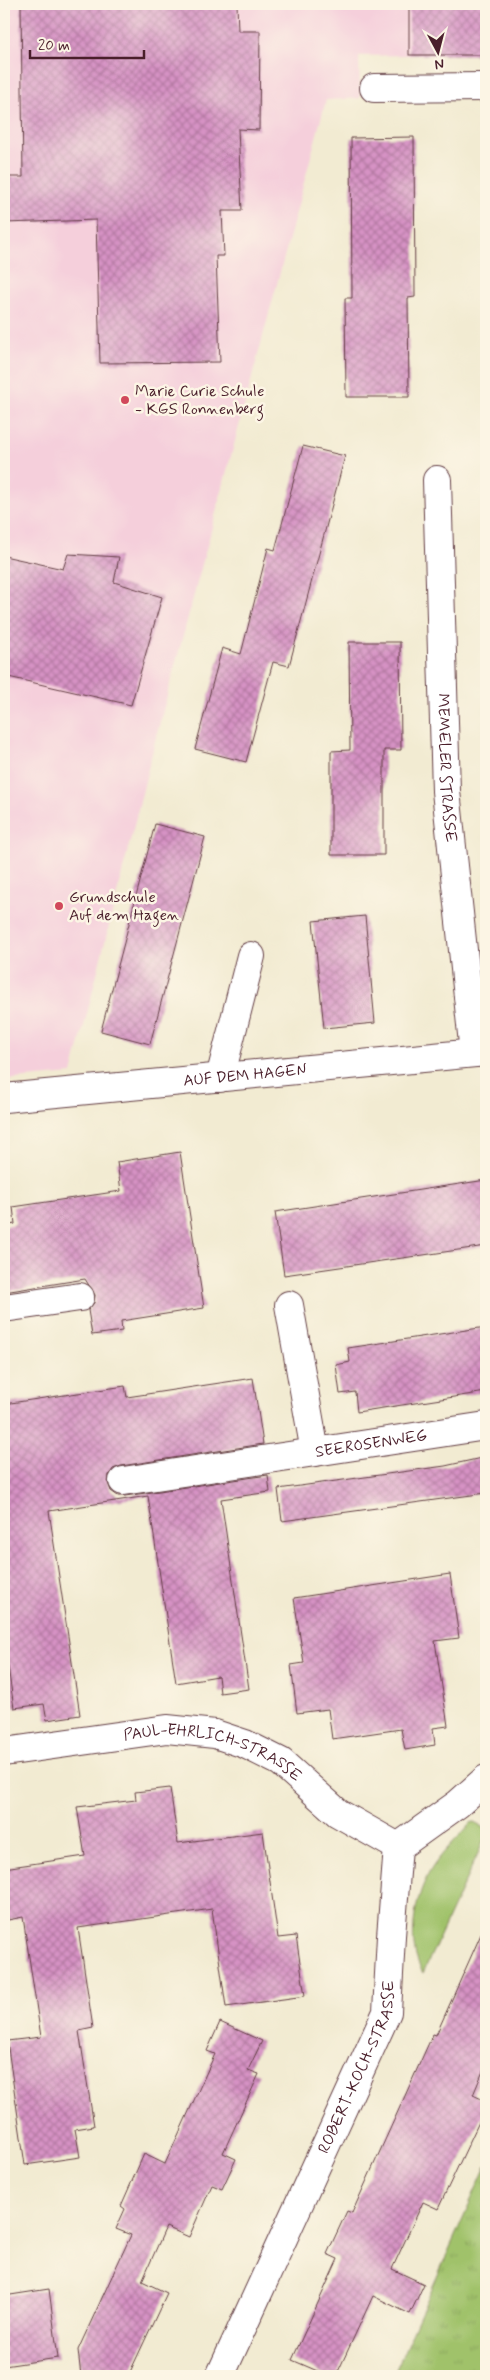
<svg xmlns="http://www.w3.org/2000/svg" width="490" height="2380" viewBox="0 0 490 2380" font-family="Mynerve,sans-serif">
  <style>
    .built { fill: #f5cfdb }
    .grass { fill: url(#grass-tufts); stroke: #75704b }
    .park { fill: #a0c26b; stroke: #75704b }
    .building { fill: url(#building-cross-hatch) }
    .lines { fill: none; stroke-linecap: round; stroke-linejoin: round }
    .minor-casing { stroke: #633e44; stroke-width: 30 }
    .minor { stroke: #fff; stroke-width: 28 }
    .poi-dot { fill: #d1495b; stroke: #fcf5e5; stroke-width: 2 }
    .labels { text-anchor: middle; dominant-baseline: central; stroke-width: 5; stroke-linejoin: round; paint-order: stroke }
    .poi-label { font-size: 16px; fill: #4a1f2b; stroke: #fcf5e5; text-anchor: start }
    .street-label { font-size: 16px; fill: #4a1f2b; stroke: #fcf5e5 }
  </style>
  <defs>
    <pattern id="grass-tufts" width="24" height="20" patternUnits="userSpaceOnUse" patternTransform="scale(1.25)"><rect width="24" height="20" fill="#a0c26b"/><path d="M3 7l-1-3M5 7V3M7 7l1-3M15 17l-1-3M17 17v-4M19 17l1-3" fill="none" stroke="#8ba65d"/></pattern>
    <pattern id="building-cross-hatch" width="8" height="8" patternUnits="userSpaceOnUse" patternTransform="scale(1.25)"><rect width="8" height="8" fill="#d692c4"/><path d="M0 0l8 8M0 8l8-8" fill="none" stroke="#b0779f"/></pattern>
  </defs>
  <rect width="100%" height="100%" fill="#fcf5e5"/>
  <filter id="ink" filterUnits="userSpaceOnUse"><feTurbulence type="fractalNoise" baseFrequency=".02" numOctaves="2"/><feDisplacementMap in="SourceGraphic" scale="10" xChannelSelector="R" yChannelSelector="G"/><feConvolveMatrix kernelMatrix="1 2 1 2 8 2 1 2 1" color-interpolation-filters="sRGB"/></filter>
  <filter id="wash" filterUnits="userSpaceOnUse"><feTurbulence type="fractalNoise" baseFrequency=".0096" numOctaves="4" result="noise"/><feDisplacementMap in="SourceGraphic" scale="20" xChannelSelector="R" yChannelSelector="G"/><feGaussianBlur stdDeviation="1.12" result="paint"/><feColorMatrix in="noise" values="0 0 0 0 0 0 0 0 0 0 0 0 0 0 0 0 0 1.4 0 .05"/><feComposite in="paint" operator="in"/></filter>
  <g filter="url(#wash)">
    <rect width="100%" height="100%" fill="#f2ebd2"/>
    <polygon class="built" points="4,4 409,4 409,55 359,56 360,98 326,100 156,737 72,1074 4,1080"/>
    <polygon class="grass" points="486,2166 486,2376 393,2376 402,2356"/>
    <path class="park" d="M472 1822 486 1829V1836L423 1973C406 1946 414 1900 429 1873 438 1856 459 1837 472 1822Z"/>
    <g id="blocks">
      <g class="building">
        <polygon points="21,4 237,4 238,31 260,31 259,130 238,129 242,211 222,211 224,256 216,256 220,362 100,363 96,220 4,223 4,177 23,177"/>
        <rect x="409" y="4" width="77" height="51"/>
        <polygon points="414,137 415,297 408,298 409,397 346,397 345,298 352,298 351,138"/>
        <polygon points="303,446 345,456 289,666 273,662 246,762 195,749 222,648 241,654 268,548 275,550"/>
        <polygon points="68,554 119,557 114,582 162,597 131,705 4,676 4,556 63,569"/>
        <polygon points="349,642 400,642 401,750 384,750 384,855 331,855 331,751 350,750"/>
        <polygon points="155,824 205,837 150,1044 101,1031"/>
        <polygon points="365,916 375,1023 324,1028 313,921"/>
        <polygon points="180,1152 204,1308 121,1321 122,1331 92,1335 88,1310 94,1303 95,1295 85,1279 4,1292 4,1226 15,1224 13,1207 121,1191 117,1162"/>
        <polygon points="486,1180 486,1246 284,1275 275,1212"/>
        <polygon points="486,1327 486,1392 357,1412 355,1392 340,1394 336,1365 350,1362 348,1348"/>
        <polygon points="253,1378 263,1444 121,1466 113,1469 109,1475 108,1483 111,1491 118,1496 125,1496 268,1475 270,1492 221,1499 249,1689 220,1693 218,1676 176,1683 148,1496 49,1511 80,1715 47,1720 44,1704 14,1708 4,1639 4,1404 125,1386 127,1397"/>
        <polygon points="486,1457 486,1493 282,1521 278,1489 445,1466"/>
        <polygon points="450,1574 459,1638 435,1641 448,1726 433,1728 435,1745 405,1750 401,1729 332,1739 328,1709 297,1713 291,1665 304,1663 294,1598"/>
        <polygon points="170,1788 178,1843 263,1832 278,1938 296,1936 305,1996 226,2007 212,1909 78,1928 93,2028 79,2031 94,2126 75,2129 80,2157 25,2165 7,2041 41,2037 23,1917 8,1920 4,1889 4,1868 85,1856 77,1807 136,1800 135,1792"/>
        <polygon points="486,1923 486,2064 473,2095 486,2101 486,2107 438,2209 423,2202 392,2269 424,2284 410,2314 373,2296 336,2376 329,2376 292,2360 338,2259 327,2254 347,2211 352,2213 433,2034 436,2035"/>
        <polygon points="220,2022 262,2041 248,2070 259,2074 223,2153 236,2159 222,2189 212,2185 189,2237 166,2227 142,2281 167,2293 130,2372 81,2376 78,2350 131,2235 116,2229 125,2209 121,2206 144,2154 165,2164 215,2054 207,2051"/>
        <polygon points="49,2289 58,2358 4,2366 4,2296"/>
      </g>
    </g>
  </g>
  <g filter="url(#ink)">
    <use href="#blocks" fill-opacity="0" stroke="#633e44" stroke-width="1"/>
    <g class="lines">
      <defs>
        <g id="minor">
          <polyline points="374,88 486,87"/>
          <path id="s1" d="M437 480 446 791 474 1053"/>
          <polyline points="220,1078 251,956"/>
          <path id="s2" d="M4 1098 486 1052"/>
          <path id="s3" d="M289 1305 315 1452 486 1426"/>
          <polyline points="4,1308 80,1297"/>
          <polyline points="123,1481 315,1452"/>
          <path id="s4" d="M4 1752 167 1729 215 1734 245 1744 281 1762 338 1813 398 1847"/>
          <path id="s5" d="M220 2376 387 2012 391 1936 398 1847 458 1804 486 1779"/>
        </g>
      </defs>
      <use href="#minor" class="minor-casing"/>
      <use href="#minor" class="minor"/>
    </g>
  </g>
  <g class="poi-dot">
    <circle cx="125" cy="400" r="5"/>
    <circle cx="59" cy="906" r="5"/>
  </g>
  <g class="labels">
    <g class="poi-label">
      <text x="135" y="391">Marie Curie Schule<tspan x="135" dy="18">- KGS Ronnenberg</tspan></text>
      <text x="69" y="897">Grundschule<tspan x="69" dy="18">Auf dem Hagen</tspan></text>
    </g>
    <g class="street-label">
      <text stroke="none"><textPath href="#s1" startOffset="288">MEMELER STRASSE</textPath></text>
      <text stroke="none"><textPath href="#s2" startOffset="242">AUF DEM HAGEN</textPath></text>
      <text stroke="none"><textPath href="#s3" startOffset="206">SEEROSENWEG</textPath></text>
      <text stroke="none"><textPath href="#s4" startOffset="215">PAUL-EHRLICH-STRASSE</textPath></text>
      <text stroke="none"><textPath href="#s5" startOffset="339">ROBERT-KOCH-STRASSE</textPath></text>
    </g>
  </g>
  <rect width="490" height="2380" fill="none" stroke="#fcf5e5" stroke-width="20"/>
  <g transform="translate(438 52) rotate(173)" stroke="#fcf5e5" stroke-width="4" paint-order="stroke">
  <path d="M0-4L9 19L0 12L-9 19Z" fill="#4a1f2b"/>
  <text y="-8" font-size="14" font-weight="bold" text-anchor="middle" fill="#4a1f2b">N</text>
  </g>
  <path d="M30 50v8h114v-8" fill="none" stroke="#4a1f2b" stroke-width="2.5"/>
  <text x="38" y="50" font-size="15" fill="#4a1f2b" stroke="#fcf5e5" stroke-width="4" paint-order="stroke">20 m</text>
</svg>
